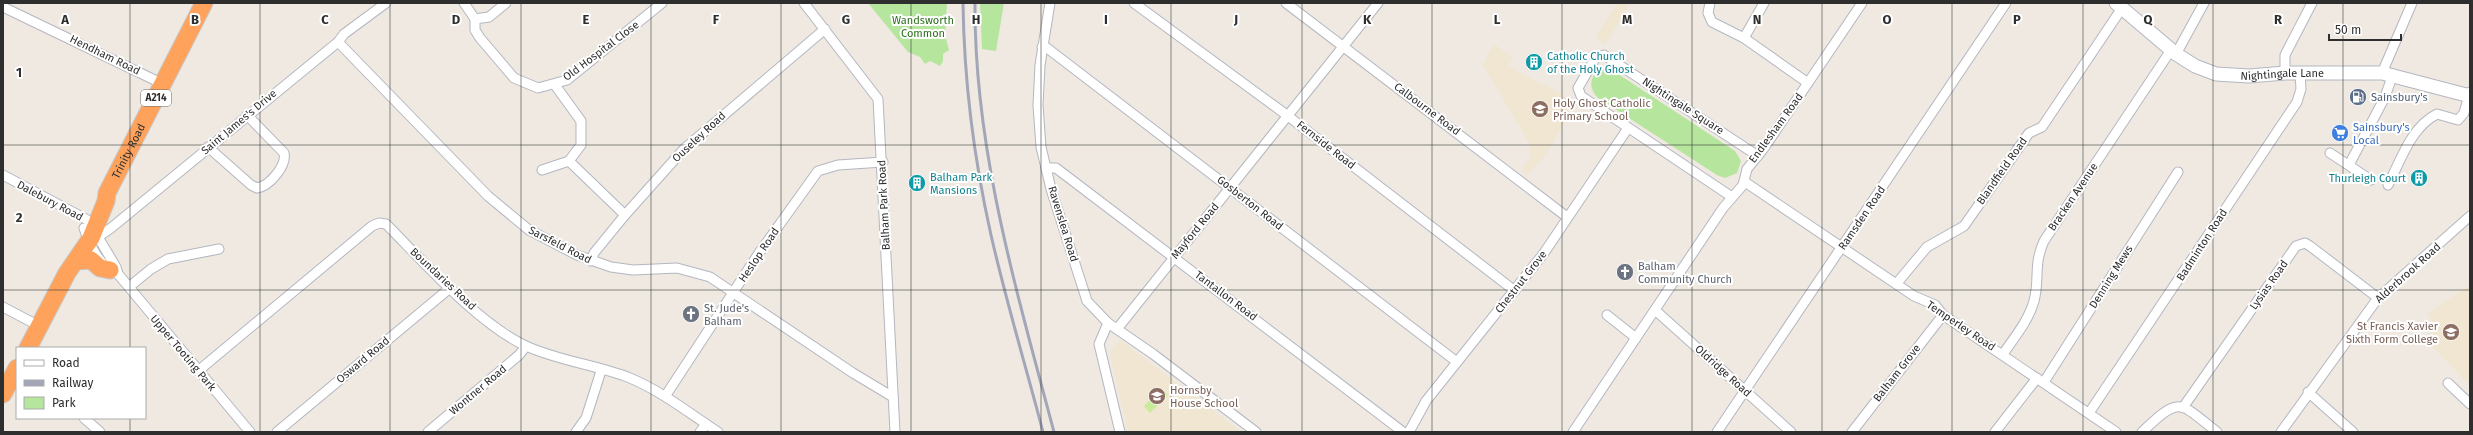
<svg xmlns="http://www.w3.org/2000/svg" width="2473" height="435" viewBox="0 0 2473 435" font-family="'Fira Sans',sans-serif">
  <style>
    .education { fill: #f0e6d1 }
    .green { fill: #b6e59e }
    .pitch { fill: #c9ec9a }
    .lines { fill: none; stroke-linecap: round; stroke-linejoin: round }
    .street-casing { stroke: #b4b7c1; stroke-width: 11 }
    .secondary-casing { stroke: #b4b7c1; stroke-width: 15 }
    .highway-casing { stroke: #c9c9c9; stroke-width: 19 }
    .street { stroke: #fff; stroke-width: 9 }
    .secondary { stroke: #fff; stroke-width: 13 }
    .highway { stroke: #ffa35c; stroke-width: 17 }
    .rail { stroke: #a3a6b8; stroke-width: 3 }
    .grid { fill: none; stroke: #2e2e2e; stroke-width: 1; stroke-opacity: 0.55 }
    .labels { text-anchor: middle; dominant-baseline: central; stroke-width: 4; stroke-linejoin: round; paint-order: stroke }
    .shield { fill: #fff; stroke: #6d6d6d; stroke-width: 1 }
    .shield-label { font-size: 10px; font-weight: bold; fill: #2e2e2e }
    .park-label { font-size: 11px; fill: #2c6e1b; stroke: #fff }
    .street-label { font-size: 11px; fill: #2e2e2e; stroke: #fff }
    .culture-label { font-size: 11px; fill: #0d838f; stroke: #fff; text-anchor: start }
    .service-label { font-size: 11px; fill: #4e5e75; stroke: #fff; text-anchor: start }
    .education-label { font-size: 11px; fill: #785e54; stroke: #fff; text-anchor: start }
    .shop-label { font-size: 11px; fill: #366cbe; stroke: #fff; text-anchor: start }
    .worship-label { font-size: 11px; fill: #5b616d; stroke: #fff; text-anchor: start }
    .grid-label { font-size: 13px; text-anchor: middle; font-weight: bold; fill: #2e2e2e; stroke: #fff; stroke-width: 4; stroke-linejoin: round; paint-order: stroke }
  </style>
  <rect width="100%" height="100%" fill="#efe9e1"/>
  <g class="education">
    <polygon points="1617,3 1630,3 1605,45 1596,38"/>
    <polygon points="1494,44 1513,57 1508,66 1543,85 1544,83 1576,104 1546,154 1527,175 1521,170 1531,156 1529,143 1483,65"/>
    <polygon points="2470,285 2470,385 2425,339 2437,327 2427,314"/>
    <polygon points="1120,340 1241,432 1128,432 1110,352"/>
  </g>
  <g class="green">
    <polygon points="868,3 947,3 945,35 949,50 943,54 943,61 940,66 930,61 925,64 920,57 908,52"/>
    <polygon points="980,3 1004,3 996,51 982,49"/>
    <path d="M1602 69 1612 70 1735 151 1741 161 1737 173 1725 178 1717 175 1598 98C1588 88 1589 75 1602 69Z"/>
  </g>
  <polygon class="pitch" points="1161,388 1168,395 1150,413 1144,406"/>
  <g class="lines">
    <defs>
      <g id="street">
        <polyline points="464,3 475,19"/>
        <polyline points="506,3 489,17 475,19 475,30 480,38 514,78 538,88 567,80 662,3"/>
        <polyline points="804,3 878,99 895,432"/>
        <polyline points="1050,3 1040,65 1038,105 1041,147 1051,189 1087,301 1108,323 1153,354 1256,432"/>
        <polyline points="1134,3 1288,116 1515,291"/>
        <polyline points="1286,3 1567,217"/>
        <polyline points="1710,3 1708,13 1712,22 1744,38"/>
        <polyline points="1764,3 1744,38 1808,83"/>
        <polyline points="3,7 163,84"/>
        <polyline points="338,42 488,196 529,230 577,255 611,267 633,270 677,268 710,277 853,373 893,397"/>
        <polyline points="1042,47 1047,48 1457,362"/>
        <polyline points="2176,54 2204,3"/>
        <polyline points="2285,73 2285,55 2312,3"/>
        <polyline points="2382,73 2412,3"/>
        <path d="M208 147 251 185 257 188C270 186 287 165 284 153L247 115"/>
        <polyline points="2330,153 2371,180"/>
        <polyline points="569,161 625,215"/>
        <polyline points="2349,165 2385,97 2393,74"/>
        <polyline points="1046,168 1056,168 1403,432"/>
        <polyline points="542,170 569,161 581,145 581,121 555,85"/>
        <polyline points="3,175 97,225"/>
        <polyline points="1745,182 1914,296 1935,305 1943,315 2116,432"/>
        <path d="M2388 185C2401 160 2411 127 2437 114L2458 120 2464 113 2470 92"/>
        <polyline points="1732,197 1581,96 1578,88 1596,57 1604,55 1758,156"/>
        <path d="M84 228C90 246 99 266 118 274L250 432"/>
        <polyline points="98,237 116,267 118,274"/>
        <polyline points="91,238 98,237 111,228 338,42 344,34 386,3"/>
        <polyline points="591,261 594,253 625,215 684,149 825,29"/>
        <polyline points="1897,283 1927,247 1964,226 2029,133 2042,127 2122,8"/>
        <polyline points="129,287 151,269 168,259 219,249"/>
        <polyline points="3,307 39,326"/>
        <polyline points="1655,310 1791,432"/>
        <polyline points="1607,315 1636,338"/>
        <polyline points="1108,323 1099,344 1120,432"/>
        <polyline points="1117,329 1378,3"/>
        <path d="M2003 354C2014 338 2029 320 2034 301 2040 279 2033 265 2044 241L2171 50"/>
        <path d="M198 371 372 226 379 223 386 224C424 262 478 324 526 346 559 361 597 365 630 378 663 392 689 413 718 432"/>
        <polyline points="2044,382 2178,172"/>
        <polyline points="2448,383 2470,404"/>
        <polyline points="2308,392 2353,432"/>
        <polyline points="666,395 759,253 818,171 838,165 883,162"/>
        <polyline points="2184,406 2296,246 2305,243 2310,246 2378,298"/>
        <polyline points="2089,413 2297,102 2301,89 2300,73"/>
        <polyline points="84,418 100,432"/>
        <polyline points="277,432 450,288"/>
        <polyline points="428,432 519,355 526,346"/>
        <polyline points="576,432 586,418 601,371"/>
        <polyline points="700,432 706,424"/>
        <polyline points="1409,432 1426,401 1544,253 1628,128"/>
        <polyline points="1573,432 1723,208 1743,185 1747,169 1764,148 1862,3"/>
        <polyline points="1717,432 2006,3"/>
        <polyline points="1852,432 1943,315"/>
        <polyline points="1995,432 2037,378"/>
        <path d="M2142 432C2180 396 2178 401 2217 432"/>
        <polyline points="2281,432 2378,298 2470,216"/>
      </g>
      <g id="secondary">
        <path id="s1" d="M2116 3 2176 54 2195 66 2216 74 2249 76 2285 73H2382L2470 96"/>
      </g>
      <g id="highway">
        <polyline points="76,261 91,260 100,268 110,270"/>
        <path id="s2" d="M28 348 67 273 91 238 106 201 107 193 204 3"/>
        <polyline points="3,394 17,368"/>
      </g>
    </defs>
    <use href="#street" class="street-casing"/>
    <use href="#secondary" class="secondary-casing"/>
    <use href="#highway" class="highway-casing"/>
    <use href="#street" class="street"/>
    <use href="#secondary" class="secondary"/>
    <use href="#highway" class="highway"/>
    <g class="rail">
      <path d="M963 3C964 81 974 159 991 235 1006 301 1026 367 1043 432"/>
      <path d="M975 3C974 150 1017 292 1054 432"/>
    </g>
  </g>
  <path class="grid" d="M130 3V348M260 3V432M390 3V432M521 3V432M651 3V432M781 3V432M911 3V432M1041 3V432M1171 3V432M1302 3V432M1432 3V432M1562 3V432M1692 3V432M1822 3V432M1952 3V432M2083 3V432M2213 3V432M2343 3V432M3 145H2470M3 290H2470M130 418V432"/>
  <defs>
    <symbol id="building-disc" viewBox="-11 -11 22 22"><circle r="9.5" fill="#0f9aa8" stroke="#fff"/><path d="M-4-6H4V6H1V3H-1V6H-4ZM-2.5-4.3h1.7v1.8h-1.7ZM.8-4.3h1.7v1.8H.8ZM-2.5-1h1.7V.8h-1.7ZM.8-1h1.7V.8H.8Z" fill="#fff"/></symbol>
    <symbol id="fuel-disc" viewBox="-11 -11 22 22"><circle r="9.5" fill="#5c6f8a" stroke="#fff"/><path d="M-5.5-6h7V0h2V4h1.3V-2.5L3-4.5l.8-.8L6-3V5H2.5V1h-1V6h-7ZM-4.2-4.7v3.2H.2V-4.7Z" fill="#fff"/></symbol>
    <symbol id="school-disc" viewBox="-11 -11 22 22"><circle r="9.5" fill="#8d6e63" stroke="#fff"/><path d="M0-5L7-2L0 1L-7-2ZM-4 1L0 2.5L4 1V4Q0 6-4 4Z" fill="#fff"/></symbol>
    <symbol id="supermarket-disc" viewBox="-11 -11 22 22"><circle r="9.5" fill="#3f7fe0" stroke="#fff"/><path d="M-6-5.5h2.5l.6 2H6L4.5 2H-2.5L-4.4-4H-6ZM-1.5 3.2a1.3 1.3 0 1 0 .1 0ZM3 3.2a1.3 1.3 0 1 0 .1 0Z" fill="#fff"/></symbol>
    <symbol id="church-disc" viewBox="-11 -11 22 22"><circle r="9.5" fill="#6b7280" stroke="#fff"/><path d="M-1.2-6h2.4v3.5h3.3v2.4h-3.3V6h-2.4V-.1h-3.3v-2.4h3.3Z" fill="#fff"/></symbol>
    <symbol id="university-disc" viewBox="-11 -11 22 22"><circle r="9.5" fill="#8d6e63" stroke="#fff"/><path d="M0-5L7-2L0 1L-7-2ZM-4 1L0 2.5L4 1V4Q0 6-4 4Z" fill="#fff"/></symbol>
  </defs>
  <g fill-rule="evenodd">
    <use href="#building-disc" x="1524" y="52" width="20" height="20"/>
    <use href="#fuel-disc" x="2348" y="87" width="20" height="20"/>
    <use href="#school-disc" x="1530" y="99" width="20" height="20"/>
    <use href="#supermarket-disc" x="2330" y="123" width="20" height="20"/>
    <use href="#building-disc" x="2409" y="168" width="20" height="20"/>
    <use href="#building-disc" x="907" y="173" width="20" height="20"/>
    <use href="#church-disc" x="1615" y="262" width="20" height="20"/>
    <use href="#church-disc" x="681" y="304" width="20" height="20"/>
    <use href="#university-disc" x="2441" y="322" width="20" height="20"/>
    <use href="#school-disc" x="1147" y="386" width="20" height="20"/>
  </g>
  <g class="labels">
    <rect class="shield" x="141" y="90" width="30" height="16" rx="3"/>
    <g class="shield-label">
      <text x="156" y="98">A214</text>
    </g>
    <g class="park-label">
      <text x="923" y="20">Wandsworth<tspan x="923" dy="13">Common</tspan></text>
    </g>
    <g class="street-label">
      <text transform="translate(601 51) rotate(-37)">Old Hospital Close</text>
      <text transform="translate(105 55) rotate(26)">Hendham Road</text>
      <text stroke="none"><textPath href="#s1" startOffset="190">Nightingale Lane</textPath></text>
      <text transform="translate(1683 106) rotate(33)">Nightingale Square</text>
      <text transform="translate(1427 109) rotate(37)">Calbourne Road</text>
      <text transform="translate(239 122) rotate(-40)">Saint James's Drive</text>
      <text transform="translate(1776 128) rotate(-54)">Endlesham Road</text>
      <text transform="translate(699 137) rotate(-43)">Ouseley Road</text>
      <text transform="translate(1326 145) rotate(38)">Fernside Road</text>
      <text stroke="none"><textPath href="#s2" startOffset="222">Trinity Road</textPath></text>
      <text transform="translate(2002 171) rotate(-55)">Blandfield Road</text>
      <text transform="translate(2073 197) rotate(-56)">Bracken Avenue</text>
      <text transform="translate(50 201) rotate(28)">Dalebury Road</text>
      <text transform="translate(1250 203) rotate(38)">Gosberton Road</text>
      <text transform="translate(884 205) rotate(-93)">Balham Park Road</text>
      <text transform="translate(1862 218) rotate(-56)">Ramsden Road</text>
      <text transform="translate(1063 224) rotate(73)">Ravenslea Road</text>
      <text transform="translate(1195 231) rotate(-51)">Mayford Road</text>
      <text transform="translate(560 245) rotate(27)">Sarsfeld Road</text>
      <text transform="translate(2202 245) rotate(-57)">Badminton Road</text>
      <text transform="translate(759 255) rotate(-56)">Heslop Road</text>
      <text transform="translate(2408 273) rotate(-42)">Alderbrook Road</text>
      <text transform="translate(2111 277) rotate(-58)">Denning Mews</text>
      <text transform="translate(443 279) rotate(43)">Boundaries Road</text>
      <text transform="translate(1521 282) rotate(-52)">Chestnut Grove</text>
      <text transform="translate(2269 285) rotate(-55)">Lysias Road</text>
      <text transform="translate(1226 296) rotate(37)">Tantallon Road</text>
      <text transform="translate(1961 326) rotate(34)">Temperley Road</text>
      <text transform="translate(183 353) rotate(50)">Upper Tooting Park</text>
      <text transform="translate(363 360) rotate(-40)">Osward Road</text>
      <text transform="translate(1723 371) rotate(42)">Oldridge Road</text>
      <text transform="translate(1897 373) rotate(-52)">Balham Grove</text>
      <text transform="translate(478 390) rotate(-40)">Wontner Road</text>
    </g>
    <g class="culture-label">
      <text x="1547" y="56">Catholic Church<tspan x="1547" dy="13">of the Holy Ghost</tspan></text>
      <text x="930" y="177">Balham Park<tspan x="930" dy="13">Mansions</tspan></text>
      <text x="2406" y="178" text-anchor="end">Thurleigh Court</text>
    </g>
    <g class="service-label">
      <text x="2371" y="97">Sainsbury's</text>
    </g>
    <g class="education-label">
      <text x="1553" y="103">Holy Ghost Catholic<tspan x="1553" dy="13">Primary School</tspan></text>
      <text x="2438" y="326" text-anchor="end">St Francis Xavier<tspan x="2438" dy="13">Sixth Form College</tspan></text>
      <text x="1170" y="390">Hornsby<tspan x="1170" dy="13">House School</tspan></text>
    </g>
    <g class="shop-label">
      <text x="2353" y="127">Sainsbury's<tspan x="2353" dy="13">Local</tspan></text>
    </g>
    <g class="worship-label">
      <text x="1638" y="266">Balham<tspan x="1638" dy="13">Community Church</tspan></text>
      <text x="704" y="308">St. Jude's<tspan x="704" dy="13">Balham</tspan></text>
    </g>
  </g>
  <g class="grid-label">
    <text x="65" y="24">A</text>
    <text x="195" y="24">B</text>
    <text x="325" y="24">C</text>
    <text x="456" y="24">D</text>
    <text x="586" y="24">E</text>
    <text x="716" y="24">F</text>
    <text x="846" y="24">G</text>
    <text x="976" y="24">H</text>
    <text x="1106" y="24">I</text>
    <text x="1236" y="24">J</text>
    <text x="1367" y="24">K</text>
    <text x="1497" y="24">L</text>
    <text x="1627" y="24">M</text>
    <text x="1757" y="24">N</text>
    <text x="1887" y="24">O</text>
    <text x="2017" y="24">P</text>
    <text x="2148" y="24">Q</text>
    <text x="2278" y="24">R</text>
    <text x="19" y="77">1</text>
    <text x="19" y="222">2</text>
  </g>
  <rect width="2473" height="435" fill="none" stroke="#2e2e2e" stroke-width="8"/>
  <rect x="16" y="347" width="130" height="72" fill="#ffffff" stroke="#ababab"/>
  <rect x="24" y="360" width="20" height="6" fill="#ffffff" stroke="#ababab"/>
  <text x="52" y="367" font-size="12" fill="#2e2e2e">Road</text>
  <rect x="24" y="380" width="20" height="6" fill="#a3a6b8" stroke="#ababab"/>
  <text x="52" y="387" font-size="12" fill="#2e2e2e">Railway</text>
  <rect x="24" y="397" width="20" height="12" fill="#b6e59e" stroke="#ababab"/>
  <text x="52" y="407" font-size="12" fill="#2e2e2e">Park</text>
  <path d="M2329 34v6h72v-6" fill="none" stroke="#2e2e2e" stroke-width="2"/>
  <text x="2335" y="34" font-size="12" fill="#2e2e2e" stroke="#ffffff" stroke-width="3" paint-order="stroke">50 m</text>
</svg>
